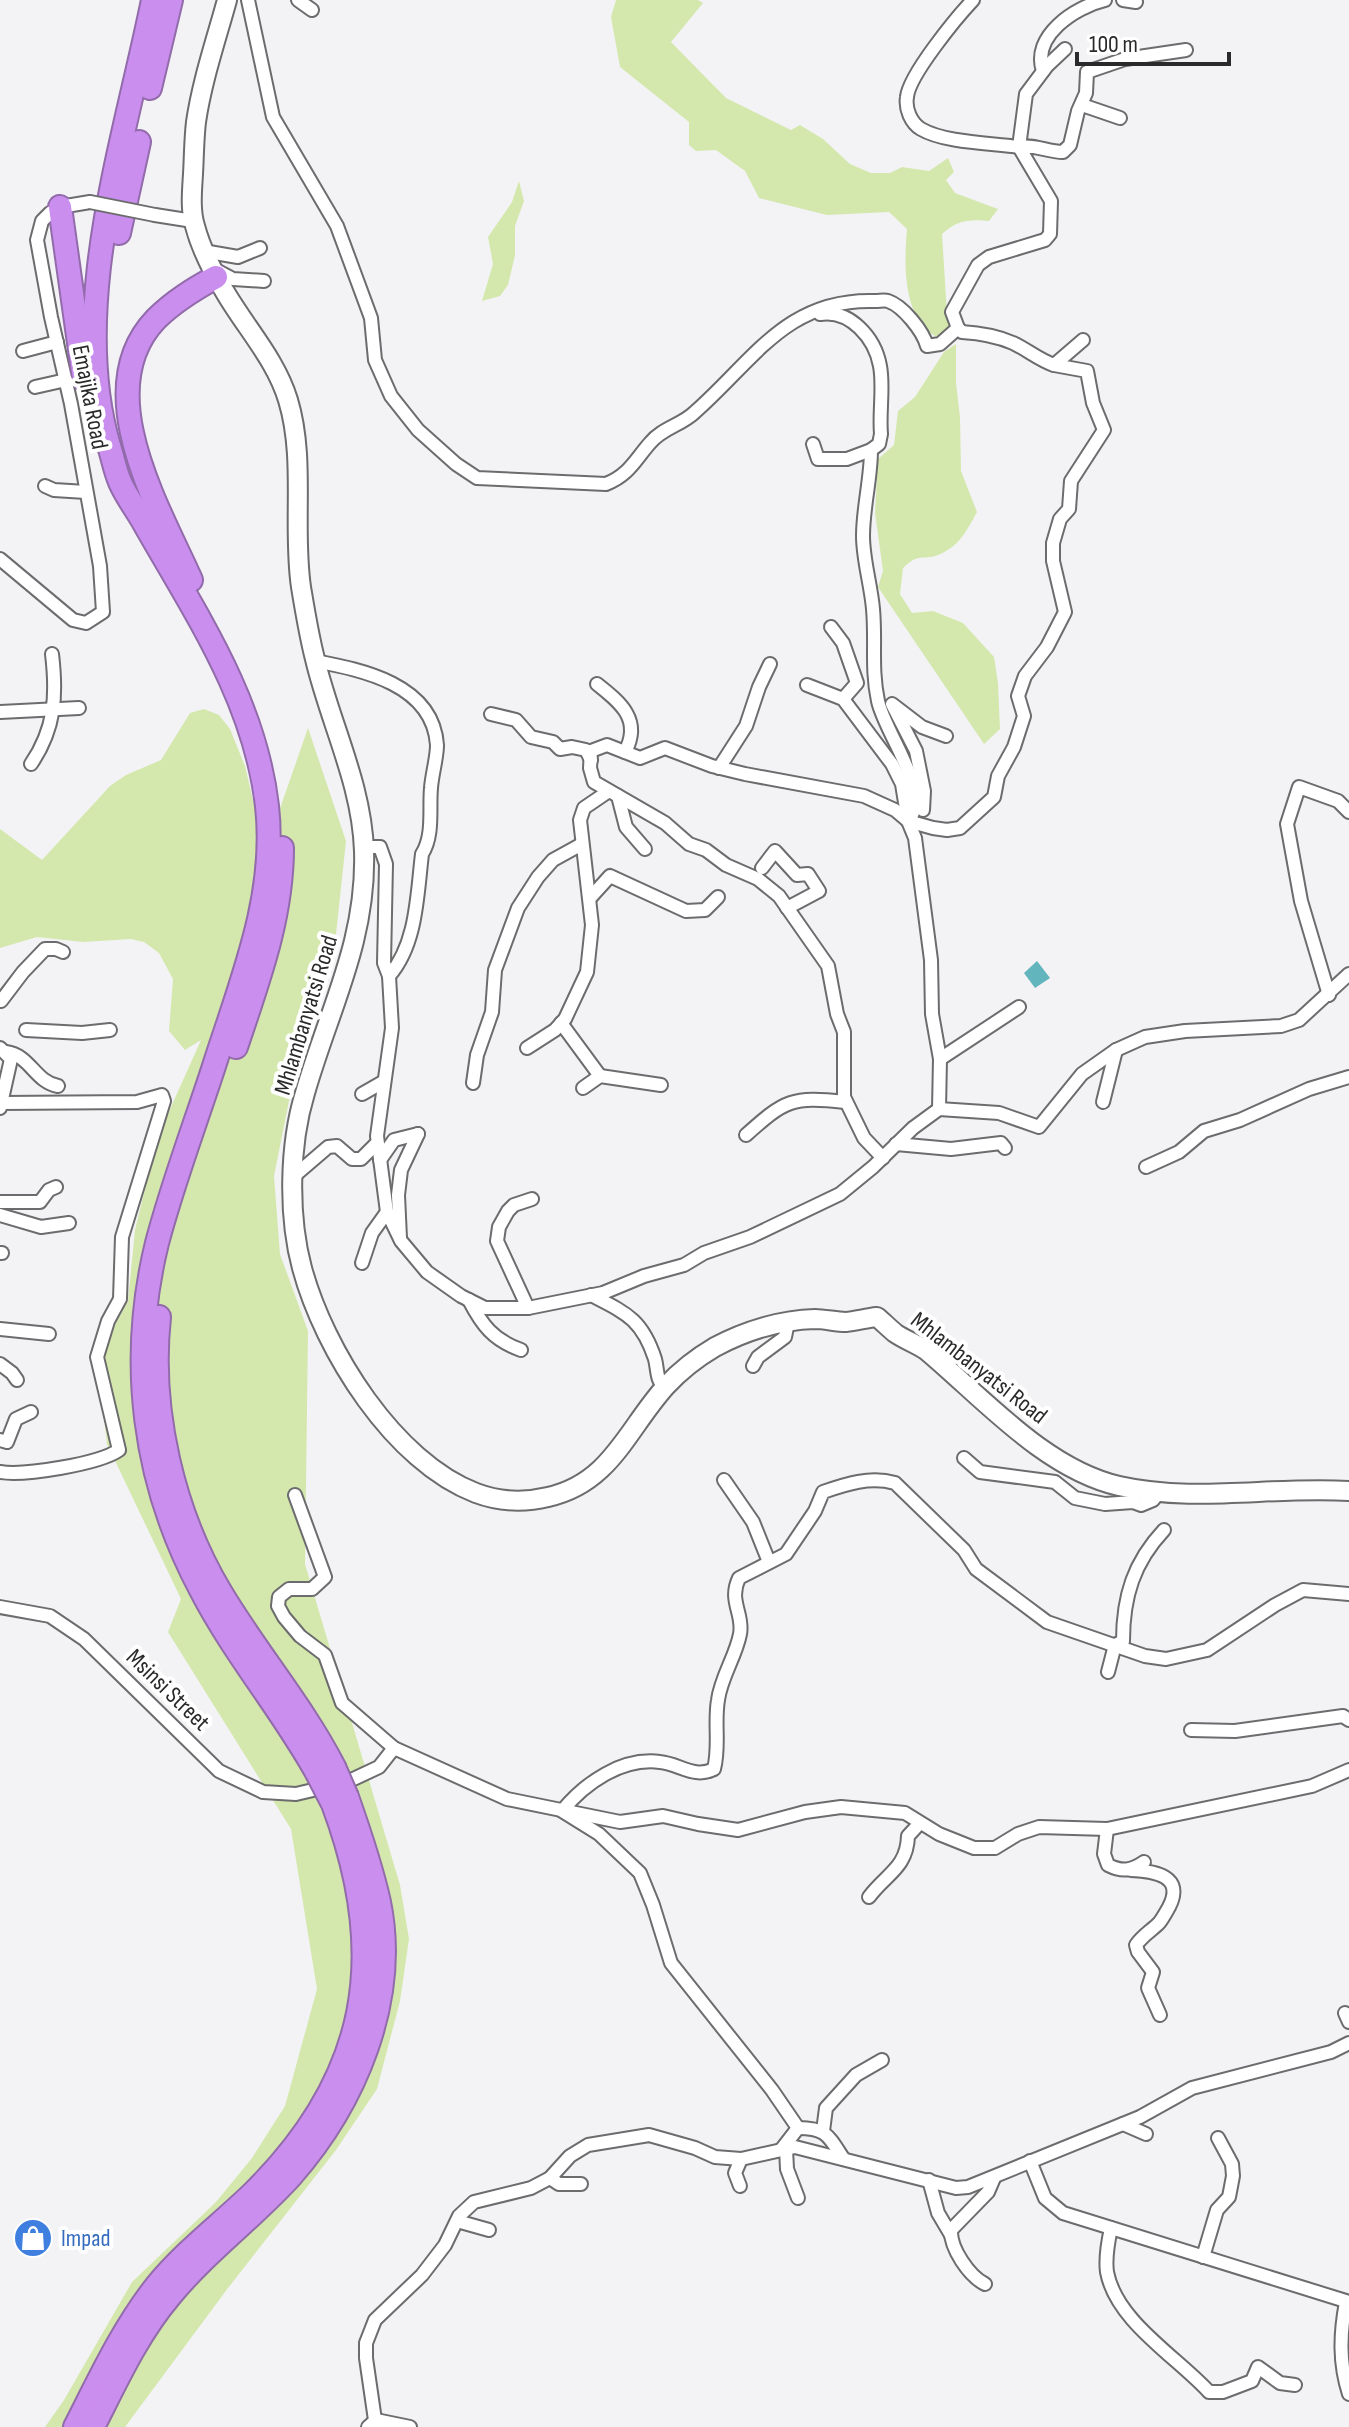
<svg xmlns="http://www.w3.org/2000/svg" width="1349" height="2427" viewBox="0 0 1349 2427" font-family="'Sofia Sans Condensed',sans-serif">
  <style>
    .green { fill: #d4e8ad }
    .water { fill: #62b4bd }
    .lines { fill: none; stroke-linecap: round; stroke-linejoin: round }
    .minor-casing { stroke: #6c6c6e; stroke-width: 16 }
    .secondary-casing { stroke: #6c6c6e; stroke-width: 22 }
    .motorway-casing { stroke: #926baa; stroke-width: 26 }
    .minor { stroke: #fff; stroke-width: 12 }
    .secondary { stroke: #fff; stroke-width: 18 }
    .motorway { stroke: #ca8eef; stroke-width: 22 }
    .minor-bridge-casing { stroke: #6c6c6e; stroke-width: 16; stroke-linecap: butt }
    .motorway-bridge-casing { stroke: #926baa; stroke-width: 26; stroke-linecap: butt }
    .minor-bridge { stroke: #fff; stroke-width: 12 }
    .motorway-bridge { stroke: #ca8eef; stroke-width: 22 }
    .labels { text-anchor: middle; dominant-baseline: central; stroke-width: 8; stroke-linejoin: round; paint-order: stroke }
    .street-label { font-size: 24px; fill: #2a2a2a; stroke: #fff }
    .shop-label { font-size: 24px; fill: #366cbe; stroke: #fff; text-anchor: start }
  </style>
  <rect width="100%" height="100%" fill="#f3f3f5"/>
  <g class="green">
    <path d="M616 0H698L703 3 671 42 726 98 791 130 800 125 823 139 850 164 871 173H890L902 167 929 171 948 158 954 172 946 180 955 193 998 209 989 221C969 219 957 220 942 234L947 314 950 326 937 337C902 318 904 264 907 229L889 212 827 215 759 198 745 171 716 150 696 151 689 145V122L620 67 611 17Z"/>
    <polygon points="519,181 524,201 515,226 515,255 508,285 500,296 482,301 493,264 488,237 512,202"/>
    <path d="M956 344V383L960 417 961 471 977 512C967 530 959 547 938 555 921 561 920 552 903 568L900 594 912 613 933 611 963 623 994 657 998 683 1000 729 984 744 878 587 883 571 875 513 878 459 894 445 898 411 915 397 944 352Z"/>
    <polygon points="204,709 219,715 230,729 245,766 261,834 252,889 308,728 346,841 336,934 297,1061 274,1176 280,1254 308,1331 305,1564 400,1885 409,1939 400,2001 377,2089 336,2150 228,2288 125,2427 45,2427 64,2400 132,2282 216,2202 252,2158 285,2106 317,1989 291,1829 168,1632 181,1599 107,1444 97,1357 128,1301 135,1230 158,1136 201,1040 185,1050 169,1031 173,979 159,953 144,942 131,939 83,942 37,937 0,948 0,829 42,860 110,786 126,775 161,760 190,713"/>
  </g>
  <polygon class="water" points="1037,961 1050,978 1035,988 1024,973"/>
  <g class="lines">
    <defs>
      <g id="minor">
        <path d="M248 0 273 117 337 226 371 318 375 360 391 396 418 430 456 464 477 478 606 484C629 475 635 460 650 443 662 428 682 425 695 412 754 360 787 298 875 301 880 301 884 300 888 301 903 306 923 331 927 346L940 344 958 328 952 312 978 265 989 257 1045 240 1050 234 1051 201 1019 147C1035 144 1047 152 1063 152L1070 145 1078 111 1086 93 1087 72 1125 59 1186 50"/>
        <polyline points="298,0 312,10"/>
        <path d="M973 0C957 17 909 75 907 97 905 109 911 123 921 129 945 143 991 143 1019 147L1026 94 1047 66 1065 49"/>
        <polyline points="1123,0 1136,2"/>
        <path d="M1043 71C1031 36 1075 7 1105 0"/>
        <polyline points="1082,105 1120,118"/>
        <polyline points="155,215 193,221"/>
        <polyline points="203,251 238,257 260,248"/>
        <polyline points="214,269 233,279 264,281"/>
        <path d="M820 314C850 309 875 338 880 366 884 387 879 412 881 434L879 444 871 450C871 479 863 507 863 536 863 560 871 585 873 609 876 642 871 668 878 701 885 734 933 793 908 821"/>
        <path d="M958 328 962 332C979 333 997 336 1013 343 1028 350 1039 360 1054 365"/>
        <polyline points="23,351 57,342"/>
        <polyline points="35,387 66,380"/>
        <polyline points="813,444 818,459 847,459 871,450"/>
        <polyline points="45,486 54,490 86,492"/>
        <polyline points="0,559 73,620 86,623 103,612 100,566 71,404 51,317 37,240 42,221 50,213 60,207 90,202"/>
        <polyline points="831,627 843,643 857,683 843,699"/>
        <path d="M315 661C362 670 433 684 437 745 437 758 432 774 431 788 429 809 434 835 422 854 417 895 417 944 389 976"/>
        <path d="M597 684C621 703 642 720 625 752"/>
        <polyline points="0,712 79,708"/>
        <polyline points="491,714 516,720 531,737 553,742 560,749 572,747 586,750 591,760"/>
        <path d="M31 764C55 729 57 696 52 654"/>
        <polyline points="719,768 746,726 759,687 770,664"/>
        <polyline points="618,796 626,827 645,849"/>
        <polyline points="923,810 924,791 916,751 892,704 922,727 946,736"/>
        <polyline points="364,847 380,847 386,864 384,963 389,976 392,1028 377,1136 387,1212 401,1241 427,1272 461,1296 485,1308 528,1308 603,1293 644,1276 684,1265 704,1253 750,1237 840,1194 873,1167 913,1128 939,1109 940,1059 932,1014 931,960 915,838 908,821 902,784 892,764 843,699 807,685"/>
        <polyline points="762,868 775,851 797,875 808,874 819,891 787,908"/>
        <polyline points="590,898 610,876 686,911 705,910 718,897"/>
        <polyline points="1329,995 1301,901 1287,824 1299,787 1338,801 1349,812"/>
        <polyline points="1,1001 23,972 45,949 56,949 63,952"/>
        <polyline points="561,1023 600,1076"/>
        <polyline points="26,1030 82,1033 110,1030"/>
        <polyline points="0,1048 11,1059 0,1108"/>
        <polyline points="527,1048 555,1030 565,1019 587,972 592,925 580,820 584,808 609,791"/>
        <path d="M6 1052C30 1055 35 1082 58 1086"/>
        <polyline points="940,1059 1019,1007"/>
        <polyline points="473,1083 477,1055 492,1012 495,970 518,908 538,877 553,860 582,844"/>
        <polyline points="583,1088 600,1076 661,1085"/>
        <polyline points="362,1094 383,1082"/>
        <polyline points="1103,1102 1116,1050"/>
        <polyline points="939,1109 999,1113 1039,1127 1082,1074 1116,1050 1145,1037 1185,1031 1281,1026 1299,1020 1349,974"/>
        <path d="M746 1135C785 1100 792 1096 845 1102"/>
        <polyline points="896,1144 951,1149 1001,1143 1005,1148"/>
        <polyline points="883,1158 864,1138 844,1097 844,1032 837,1014 828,966 779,896 758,879 726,865 706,850 689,844 665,823 594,782 590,768 591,751 607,745 640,758 665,748 712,766 745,774 864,796 895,810 908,821 933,828 947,830 960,828 994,797 998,776 1014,747 1024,716 1018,696 1025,676 1047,647 1065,612 1053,561 1053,543 1060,519 1069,509 1071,481 1104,430 1093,403 1087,371 1054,365 1083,340"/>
        <polyline points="380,1160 394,1140 418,1134"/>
        <polyline points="1146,1167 1179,1152 1204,1131 1240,1120 1309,1089 1349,1077"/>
        <polyline points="293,1177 328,1147 337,1146 352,1159 361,1159 377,1143"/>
        <polyline points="0,1202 40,1202 49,1190 56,1187"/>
        <polyline points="0,1215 41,1227 69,1223"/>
        <polyline points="400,1238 398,1195 401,1170 418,1134"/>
        <polyline points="0,1253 2,1253"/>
        <polyline points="362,1263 372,1233 387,1212"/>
        <path d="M591 1295C626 1313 642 1319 655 1359 658 1371 656 1380 665 1388"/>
        <path d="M469 1300C482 1325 493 1340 521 1350"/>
        <polyline points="528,1308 497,1241 499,1227 508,1211 514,1205 532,1199"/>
        <polyline points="0,1329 49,1334"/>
        <polyline points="0,1364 12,1373 17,1380"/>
        <polyline points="753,1366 758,1357 785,1337 788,1322"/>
        <polyline points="0,1440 7,1442 16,1419 31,1412"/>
        <polyline points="964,1458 980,1472 1055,1482 1075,1498 1105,1504 1133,1502 1141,1505 1153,1500 1160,1491"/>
        <path d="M0 1472C24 1476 99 1464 119 1450L97 1357 108 1321 120 1299 122 1237 164 1101 162 1095 137 1102 1 1103"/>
        <polyline points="724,1480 753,1522 769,1562"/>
        <polyline points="295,1495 325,1577 312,1589 289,1589 279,1597 278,1606 284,1617 300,1636 325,1655 342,1703 394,1748 507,1799 620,1822 663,1816 698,1824 738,1830 805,1812 841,1807 905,1813 939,1834 974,1848 995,1848 1018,1834 1039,1827 1107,1829 1312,1786 1349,1770"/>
        <polyline points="0,1607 50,1616 84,1639 219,1771 263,1792 296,1794 347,1782 379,1767 394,1748"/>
        <path d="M1108 1672 1115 1645 1123 1641C1123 1596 1134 1562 1164 1530"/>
        <polyline points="1191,1730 1235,1731 1343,1716 1349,1720"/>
        <path d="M1107 1829 1104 1854 1108 1865C1122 1872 1131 1871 1144 1862"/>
        <path d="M1131 1870C1155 1871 1185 1876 1169 1907 1166 1912 1163 1918 1159 1923 1151 1931 1143 1935 1136 1945L1138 1952 1153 1972 1148 1988 1160 2015"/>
        <path d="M869 1897C886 1874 907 1868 908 1836L920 1823"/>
        <polyline points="1345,2013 1349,2022"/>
        <polyline points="1123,2124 1146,2134"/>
        <path d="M798 2128C826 2128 828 2135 843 2158"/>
        <polyline points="823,2131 826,2108 856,2075 882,2060"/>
        <polyline points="786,2149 787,2169 798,2198"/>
        <path d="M781 2150 798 2128 772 2090 671 1963 653 1905 640 1873 599 1834 562 1811C585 1783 622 1757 660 1762 680 1764 694 1779 714 1769 720 1746 714 1723 718 1700 721 1677 736 1656 740 1634 744 1614 728 1601 739 1578L786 1554 815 1511 823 1492C846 1484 870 1476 895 1483L964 1550 976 1569 1047 1622 1145 1656 1166 1659 1207 1650 1275 1605 1303 1590 1349 1594"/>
        <polyline points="1030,2161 1045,2198 1063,2213 1349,2302"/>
        <polyline points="550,2178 559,2184 581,2184"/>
        <polyline points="929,2180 938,2213 951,2235"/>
        <polyline points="740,2186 735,2173 741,2159"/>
        <polyline points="457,2221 489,2230"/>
        <path d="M1111 2228C1108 2242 1105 2258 1107 2272 1116 2321 1177 2357 1209 2392H1223L1252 2381 1258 2367 1280 2383 1295 2385"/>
        <polyline points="1203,2257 1217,2210 1229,2197 1233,2176 1232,2164 1218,2138"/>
        <path d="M985 2284C969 2276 950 2248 951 2230L988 2192 994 2178"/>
        <path d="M1346 2302C1340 2334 1339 2363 1349 2394"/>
        <polyline points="368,2427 376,2420 410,2427"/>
        <polyline points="376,2427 366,2358 366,2343 375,2320 422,2275 445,2245 459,2216 474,2202 531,2188 550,2178 570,2156 588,2145 649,2135 695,2148 715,2157 741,2159 795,2147 956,2188 968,2187 1140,2117 1192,2088 1331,2052 1349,2043"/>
      </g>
      <path id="secondary" d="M227 0C216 40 202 81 196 122 194 139 194 157 193 174 192 191 190 210 195 226 201 249 213 272 225 292 246 328 276 360 288 400 306 459 292 526 301 587 305 611 309 636 315 659 330 723 362 784 364 851 367 941 329 1009 305 1093 289 1145 288 1216 302 1268 324 1350 394 1462 476 1493 500 1502 523 1503 548 1497 611 1483 627 1429 666 1386 680 1371 698 1357 715 1347 745 1331 781 1320 815 1319 825 1319 836 1322 846 1322 856 1321 867 1318 877 1317 883 1322 889 1328 895 1333 905 1340 917 1344 927 1351 983 1398 1045 1469 1119 1486 1195 1503 1272 1486 1349 1491"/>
      <g id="motorway">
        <path d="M153 0C125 139 68 307 109 446 113 458 115 471 120 482 126 496 136 509 144 523 195 613 255 700 267 806 277 895 242 979 215 1063 196 1122 173 1182 157 1243 128 1361 143 1482 201 1590 234 1654 282 1710 317 1773"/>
        <polyline points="150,88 171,0"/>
        <polyline points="60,207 84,379"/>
        <polyline points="119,233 139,142"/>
        <path d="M191 580C159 508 88 390 156 319 174 301 194 289 216 277"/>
        <path d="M236 1047C258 981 282 918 282 848"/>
        <path d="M159 1317C149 1410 173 1513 221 1593 257 1653 302 1705 334 1767"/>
        <path d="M75 2427C100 2378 123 2328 157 2285 186 2250 221 2224 253 2193 370 2077 390 1956 333 1804"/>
        <path d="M93 2427C116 2382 137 2335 170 2296 206 2252 253 2218 291 2176 355 2103 399 2000 379 1902 371 1866 359 1831 347 1797"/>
      </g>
    </defs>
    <use href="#minor" class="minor-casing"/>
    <use href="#secondary" class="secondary-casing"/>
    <use href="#motorway" class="motorway-casing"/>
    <use href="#minor" class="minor"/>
    <use href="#secondary" class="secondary"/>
    <use href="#motorway" class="motorway"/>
    <defs>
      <polyline id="minor-bridge" points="90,202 155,215"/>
      <g id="motorway-bridge">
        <polyline points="334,1767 347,1797"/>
        <polyline points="317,1773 332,1802"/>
      </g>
    </defs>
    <use href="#minor-bridge" class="minor-bridge-casing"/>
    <use href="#motorway-bridge" class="motorway-bridge-casing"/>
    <use href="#minor-bridge" class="minor-bridge"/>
    <use href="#motorway-bridge" class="motorway-bridge"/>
  </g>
  <defs>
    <symbol id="shop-disc" viewBox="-11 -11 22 22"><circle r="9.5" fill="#3f7fe0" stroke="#fff"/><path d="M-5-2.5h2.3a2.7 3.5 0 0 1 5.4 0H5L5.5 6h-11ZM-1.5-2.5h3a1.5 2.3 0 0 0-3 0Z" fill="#fff"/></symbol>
  </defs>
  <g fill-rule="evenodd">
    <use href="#shop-disc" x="11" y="2216" width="44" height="44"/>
  </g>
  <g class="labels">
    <g class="street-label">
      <text transform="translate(90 397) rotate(79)">Emajika Road</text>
      <text transform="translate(306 1015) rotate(-73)">Mhlambanyatsi Road</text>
      <text transform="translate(979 1368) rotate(38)">Mhlambanyatsi Road</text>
      <text transform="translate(168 1690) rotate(44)">Msinsi Street</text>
    </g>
    <g class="shop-label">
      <text x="61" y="2238">Impad</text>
    </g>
  </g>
  <path d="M1077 52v12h152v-12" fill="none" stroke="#2a2a2a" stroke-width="4"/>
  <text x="1089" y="52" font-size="24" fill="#2a2a2a" stroke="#ffffff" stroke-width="6" paint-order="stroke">100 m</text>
</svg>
